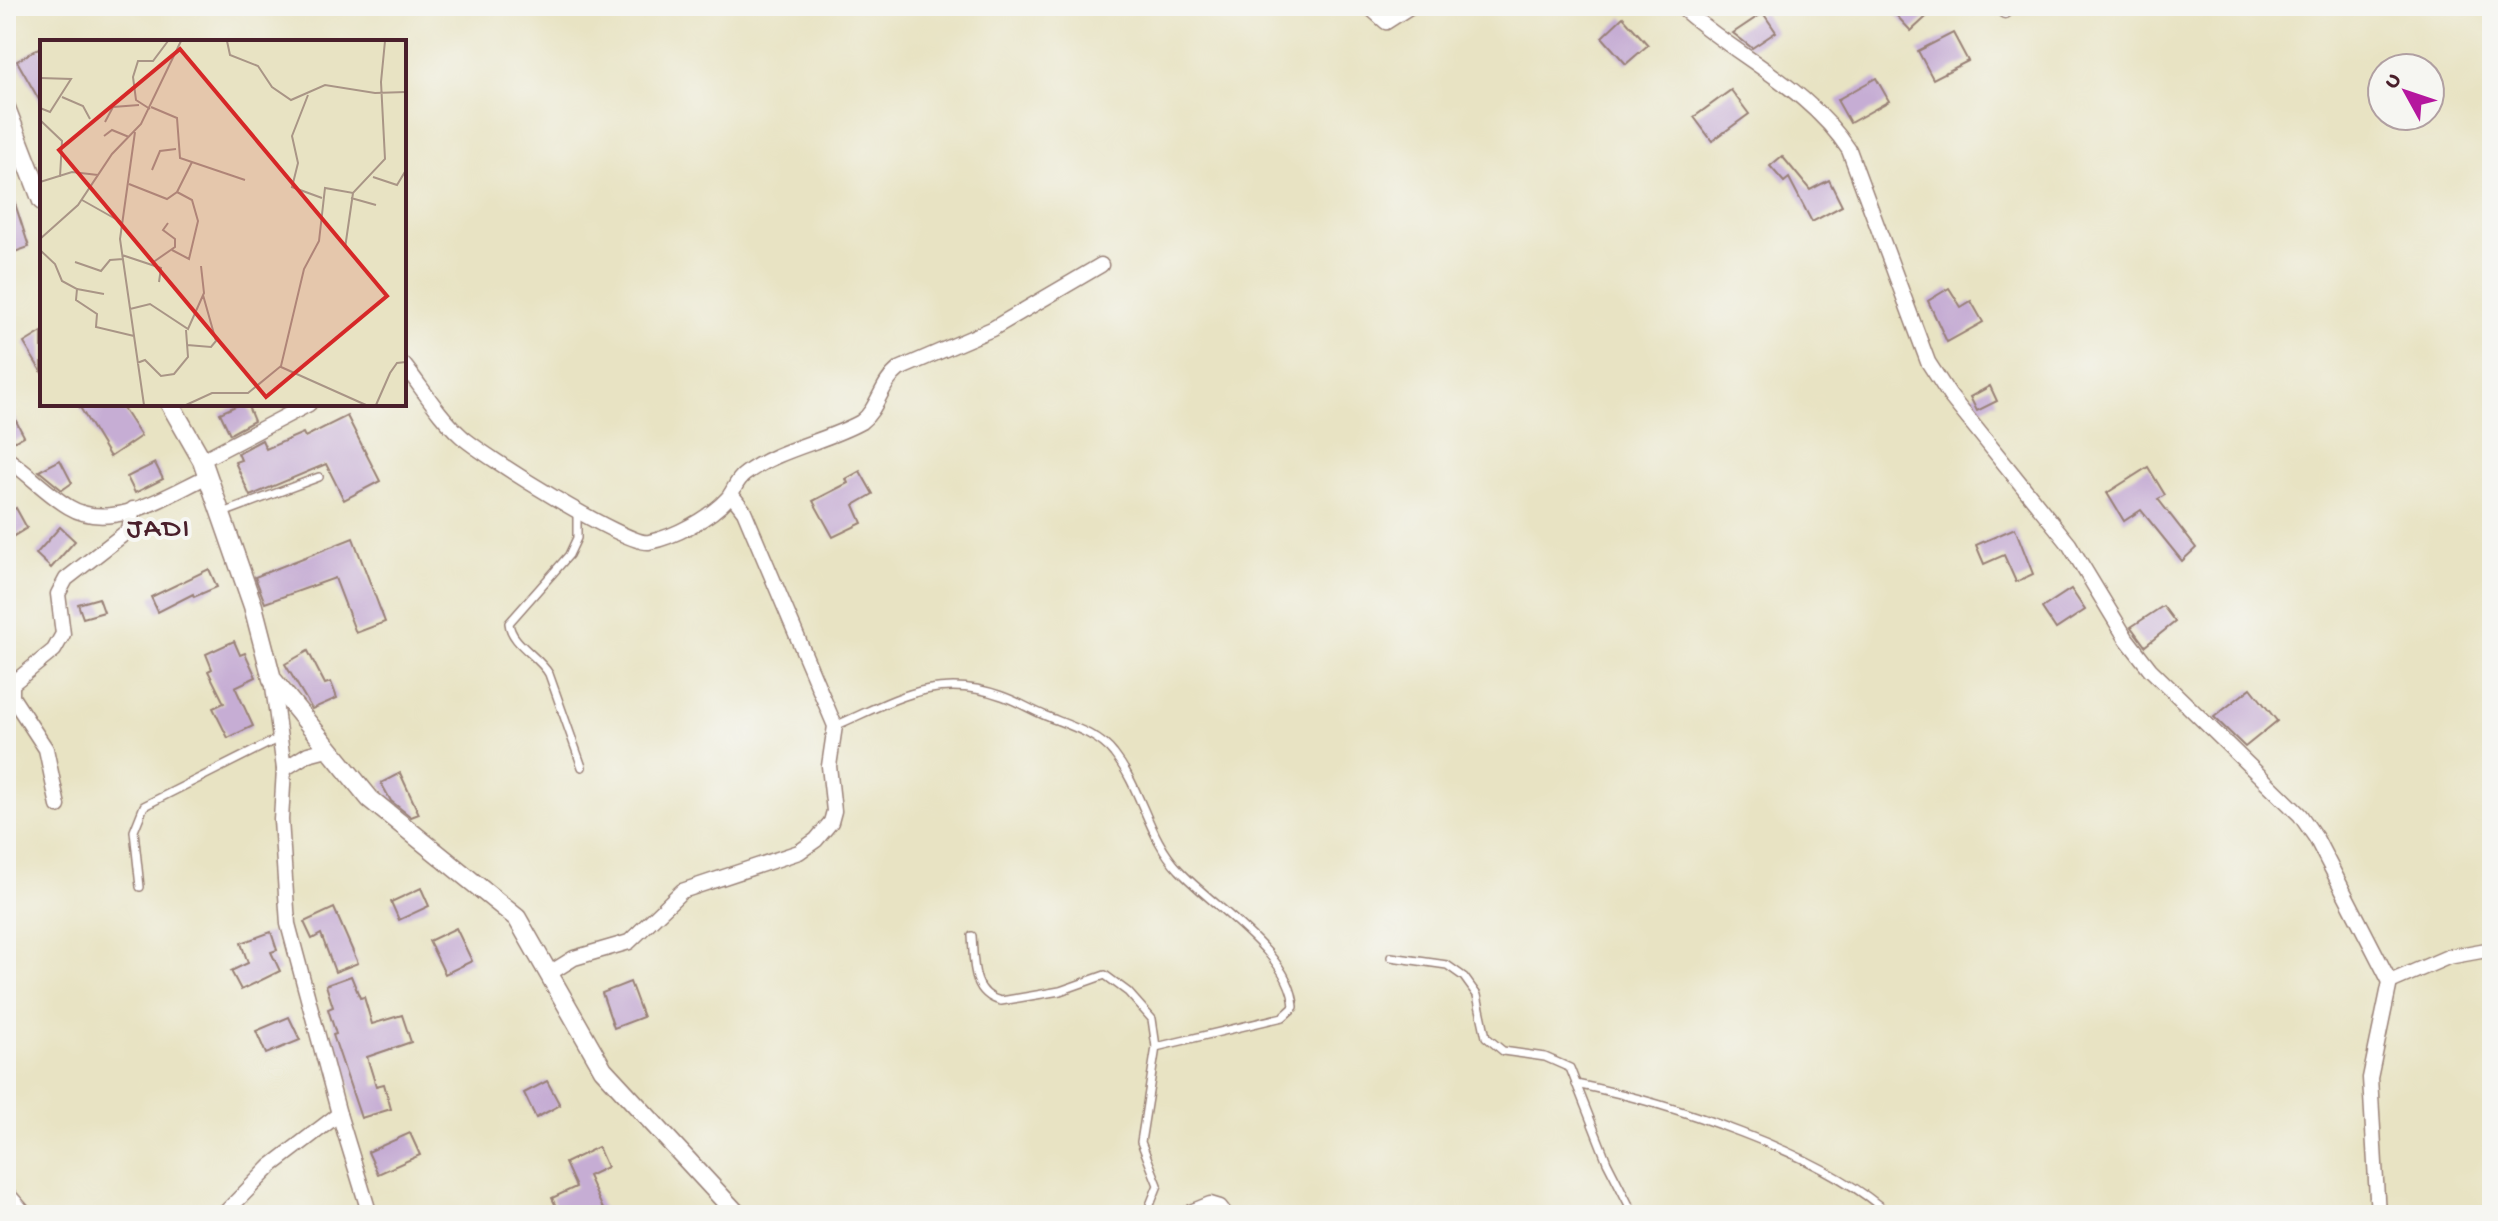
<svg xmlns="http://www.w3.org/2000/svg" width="2498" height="1221" viewBox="0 0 2498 1221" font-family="'Gochi Hand',sans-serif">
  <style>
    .building { fill: #c6add4 }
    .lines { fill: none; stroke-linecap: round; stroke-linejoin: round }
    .service-casing { stroke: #998177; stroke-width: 10 }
    .minor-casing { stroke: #998177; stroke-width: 17 }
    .tertiary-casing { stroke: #998177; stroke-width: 21 }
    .service { stroke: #fff; stroke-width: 7 }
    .minor { stroke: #fff; stroke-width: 14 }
    .tertiary { stroke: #fff; stroke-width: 18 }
    .labels { text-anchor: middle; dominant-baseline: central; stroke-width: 8; stroke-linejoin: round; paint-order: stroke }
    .quarter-label { font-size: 28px; letter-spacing: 2px; fill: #4a1f2b; stroke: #f6f6f2 }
    .inset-road { fill: none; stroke: #a99586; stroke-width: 2 }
    .view { fill: #d62828; fill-opacity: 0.15; stroke: #d62828; stroke-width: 4 }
    .inset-edge { fill: none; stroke: #4a1f2b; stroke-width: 4 }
  </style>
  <rect width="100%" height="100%" fill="#f6f6f2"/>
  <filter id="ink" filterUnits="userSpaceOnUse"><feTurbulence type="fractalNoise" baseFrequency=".0125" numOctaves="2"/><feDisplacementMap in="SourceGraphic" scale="16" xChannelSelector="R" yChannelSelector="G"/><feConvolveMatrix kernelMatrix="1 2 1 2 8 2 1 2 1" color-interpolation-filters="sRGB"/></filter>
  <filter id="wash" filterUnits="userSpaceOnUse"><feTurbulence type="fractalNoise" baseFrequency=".006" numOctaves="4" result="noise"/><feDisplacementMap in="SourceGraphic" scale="32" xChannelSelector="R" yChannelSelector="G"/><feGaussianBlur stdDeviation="1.8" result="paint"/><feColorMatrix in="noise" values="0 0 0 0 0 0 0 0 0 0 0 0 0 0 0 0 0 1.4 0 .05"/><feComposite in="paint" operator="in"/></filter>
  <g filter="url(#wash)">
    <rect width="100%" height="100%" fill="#e8e3c3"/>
    <g id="blocks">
      <g class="building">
        <polygon points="1906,6 1938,6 1911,31 1896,15"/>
        <polygon points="1763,13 1776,32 1752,48 1733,33"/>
        <polygon points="1623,17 1648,45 1626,64 1602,37"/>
        <polygon points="1953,33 1968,61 1933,79 1918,51"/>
        <polygon points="42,46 42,105 17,61"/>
        <polygon points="1876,78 1889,101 1850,123 1837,100"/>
        <polygon points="1731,90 1749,114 1712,141 1694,117"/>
        <polygon points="1782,156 1810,190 1829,180 1842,206 1812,222 1789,178 1784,182 1770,166"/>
        <polygon points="6,185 9,185 29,247 6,255"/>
        <polygon points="1949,288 1961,307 1971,301 1983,322 1947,342 1928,301"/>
        <polygon points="42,332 42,373 24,343"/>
        <polygon points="1990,386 1997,401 1977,411 1970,397"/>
        <polygon points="6,402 24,436 6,446"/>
        <polygon points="78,404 120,404 141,436 110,457"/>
        <polygon points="240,404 247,404 254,421 230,434 220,413"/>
        <polygon points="347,416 380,481 344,500 326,464 250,496 235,462 241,460 238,453 262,440 266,449 303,433 305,437"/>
        <polygon points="60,460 72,483 62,490 39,471"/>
        <polygon points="155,463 163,479 135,493 127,477"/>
        <polygon points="2148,467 2165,495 2158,499 2196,548 2182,561 2141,510 2124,521 2107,493"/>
        <polygon points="860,471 873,494 854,505 862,523 833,537 813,501 848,483 846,479"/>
        <polygon points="16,508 27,528 6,541 6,514"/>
        <polygon points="60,527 75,541 51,568 36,554"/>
        <polygon points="2015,528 2033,574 2016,582 2004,555 1984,564 1976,545"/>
        <polygon points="353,538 385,622 356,633 335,578 265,603 255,577"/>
        <polygon points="209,569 217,587 194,597 193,594 158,612 151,597"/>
        <polygon points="2071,589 2085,610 2056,629 2042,608"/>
        <polygon points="99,598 104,612 83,618 78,604"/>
        <polygon points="2163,606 2175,622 2145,646 2131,627"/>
        <polygon points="234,641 240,655 245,653 256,677 235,687 253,726 228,738 213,708 224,703 208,671 212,669 206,654"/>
        <polygon points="308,651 325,684 331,682 337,698 312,709 285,664"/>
        <polygon points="2251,688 2277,721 2245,747 2214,717"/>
        <polygon points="400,773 419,814 411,817 391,801 381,783"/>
        <polygon points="421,888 429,906 399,920 391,902"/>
        <polygon points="334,908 358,963 335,972 321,934 312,939 304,922"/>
        <polygon points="456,928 472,961 445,974 429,941"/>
        <polygon points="271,932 277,950 271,952 280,971 241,990 231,971 248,963 241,943"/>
        <polygon points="351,976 360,998 364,997 372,1024 402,1015 411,1042 367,1057 376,1086 384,1084 391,1109 361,1118 333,1035 336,1034 328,1009 333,1007 326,985"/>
        <polygon points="630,982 643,1017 614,1028 602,993"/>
        <polygon points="289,1017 300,1040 266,1054 256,1031"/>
        <polygon points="547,1081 560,1105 536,1118 524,1093"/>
        <polygon points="410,1133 420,1155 378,1174 368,1152"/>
        <polygon points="598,1147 607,1167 588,1176 604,1211 595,1215 560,1215 552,1198 576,1187 565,1163"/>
      </g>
    </g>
  </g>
  <g filter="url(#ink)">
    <use href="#blocks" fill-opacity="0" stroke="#998177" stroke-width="2"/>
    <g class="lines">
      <defs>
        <g id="service">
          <path d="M577 511V538L569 555 509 623C511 644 539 656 549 674L582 767"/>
          <polyline points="223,513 319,477"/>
          <path d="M835 726C895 700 936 672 1002 696 1017 701 1031 710 1046 716 1068 725 1099 734 1114 754 1142 789 1148 838 1179 870 1213 907 1291 953 1294 1007L1283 1017 1156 1047"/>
          <polyline points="140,887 134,831 144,806 279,738"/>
          <path d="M972 936C974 961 971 994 1001 1001L1060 991 1105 975 1128 992 1152 1019 1156 1047 1141 1142 1158 1185 1146 1215"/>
          <polyline points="1391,957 1447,965 1464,977 1477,995 1486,1037 1503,1051 1545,1057 1570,1068 1607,1162 1634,1215"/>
          <path d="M1576 1084C1666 1102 1822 1152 1890 1215"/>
        </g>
        <g id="minor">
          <polyline points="1368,6 1386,22 1411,6"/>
          <path d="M1680 6C1734 56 1809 87 1849 150L1928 362 1950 396 2069 544 2126 638 2150 669 2300 815 2316 838 2390 982 2370 1078 2378 1215"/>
          <polyline points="2000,6 2005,11"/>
          <path d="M404 365C423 389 438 415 461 436 482 455 628 547 649 542 674 537 710 518 728 498 734 491 736 480 745 474 778 449 825 442 861 422 879 408 880 384 899 369L992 329 1101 265"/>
          <path d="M6 458C28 473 47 494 69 507 112 533 169 494 208 476"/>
          <polyline points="202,460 309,404"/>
          <polyline points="272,679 284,769 281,820 288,924 339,1114 370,1215"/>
          <polyline points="284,769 308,754 327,749"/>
          <polyline points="58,806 46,749 12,697 12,684 54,650 63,634 58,594 66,579 129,530 133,509"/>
          <polyline points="550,973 574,958 629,942 682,891 799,852 816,840 831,822 834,811 829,766 835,726 744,511 731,494"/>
          <polyline points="2390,982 2448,957 2492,949"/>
          <polyline points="6,1192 26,1215"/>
          <polyline points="223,1215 271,1166 339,1114"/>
          <polyline points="1183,1215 1210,1204 1220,1207 1226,1215"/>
        </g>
        <g id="tertiary">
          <polyline points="6,108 42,201"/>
          <polyline points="170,404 202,460 253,606 272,679 370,799 517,918 603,1069 738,1215"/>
        </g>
      </defs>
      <use href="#service" class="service-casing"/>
      <use href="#minor" class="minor-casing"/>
      <use href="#tertiary" class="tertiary-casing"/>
      <use href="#service" class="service"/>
      <use href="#minor" class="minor"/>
      <use href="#tertiary" class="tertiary"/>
    </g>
  </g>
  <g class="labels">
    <g class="quarter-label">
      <text x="159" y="530">JADI</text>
    </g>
  </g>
  <g transform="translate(40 40)">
    <rect width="366" height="366" fill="#e8e3c3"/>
    <path class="inset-road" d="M187 1 190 15 218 26 232 47 251 60 285 45 335 53 366 52M0 38 31 39 10 72 0 68M268 55 252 96 258 123 252 147 282 158M22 57 43 66 50 79M111 67 137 78 140 118 205 140M110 69 96 60 93 37 98 21H113L128 1M0 80 22 101 20 137M65 82 73 67 99 65M95 92 80 199 104 365M64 96 72 90 89 97M112 130 120 111 136 109M333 137 357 145 366 130M0 142 32 132 58 135M89 144 127 159 137 152 152 122M311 158 336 165M42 160 81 182M0 199 38 165 72 114 101 84 141 1M305 208 313 153M0 210 15 224 22 241 37 249 36 260 57 274 56 287 94 296M132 210 149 219 158 181 152 160 137 152M82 215 121 228 119 242M35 222 61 231 70 220 83 219M112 223 135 207V199L123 190 128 183M37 249 64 254M90 269 110 264 148 289 164 253 161 226M147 305 171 307 176 301 163 255M97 323 105 320 121 336 134 334 148 317 146 290M241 327 326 365M20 365H51M146 365 172 353H208L241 326 264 229 279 201 285 148 313 153 345 119 341 42 345 1M336 365 350 333 357 323 366 322"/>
    <path class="view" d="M140 9 347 256 226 357 19 110Z"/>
    <rect width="366" height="366" class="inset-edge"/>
  </g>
  <rect width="2498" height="1221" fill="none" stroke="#f6f6f2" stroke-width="32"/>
  <g transform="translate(2406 92) rotate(310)"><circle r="38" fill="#f6f6f2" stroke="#b1a0a2" stroke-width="2"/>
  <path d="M0-6L14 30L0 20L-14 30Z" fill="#b5179e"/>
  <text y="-12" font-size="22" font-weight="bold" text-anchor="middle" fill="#4a1f2b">U</text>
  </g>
</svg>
